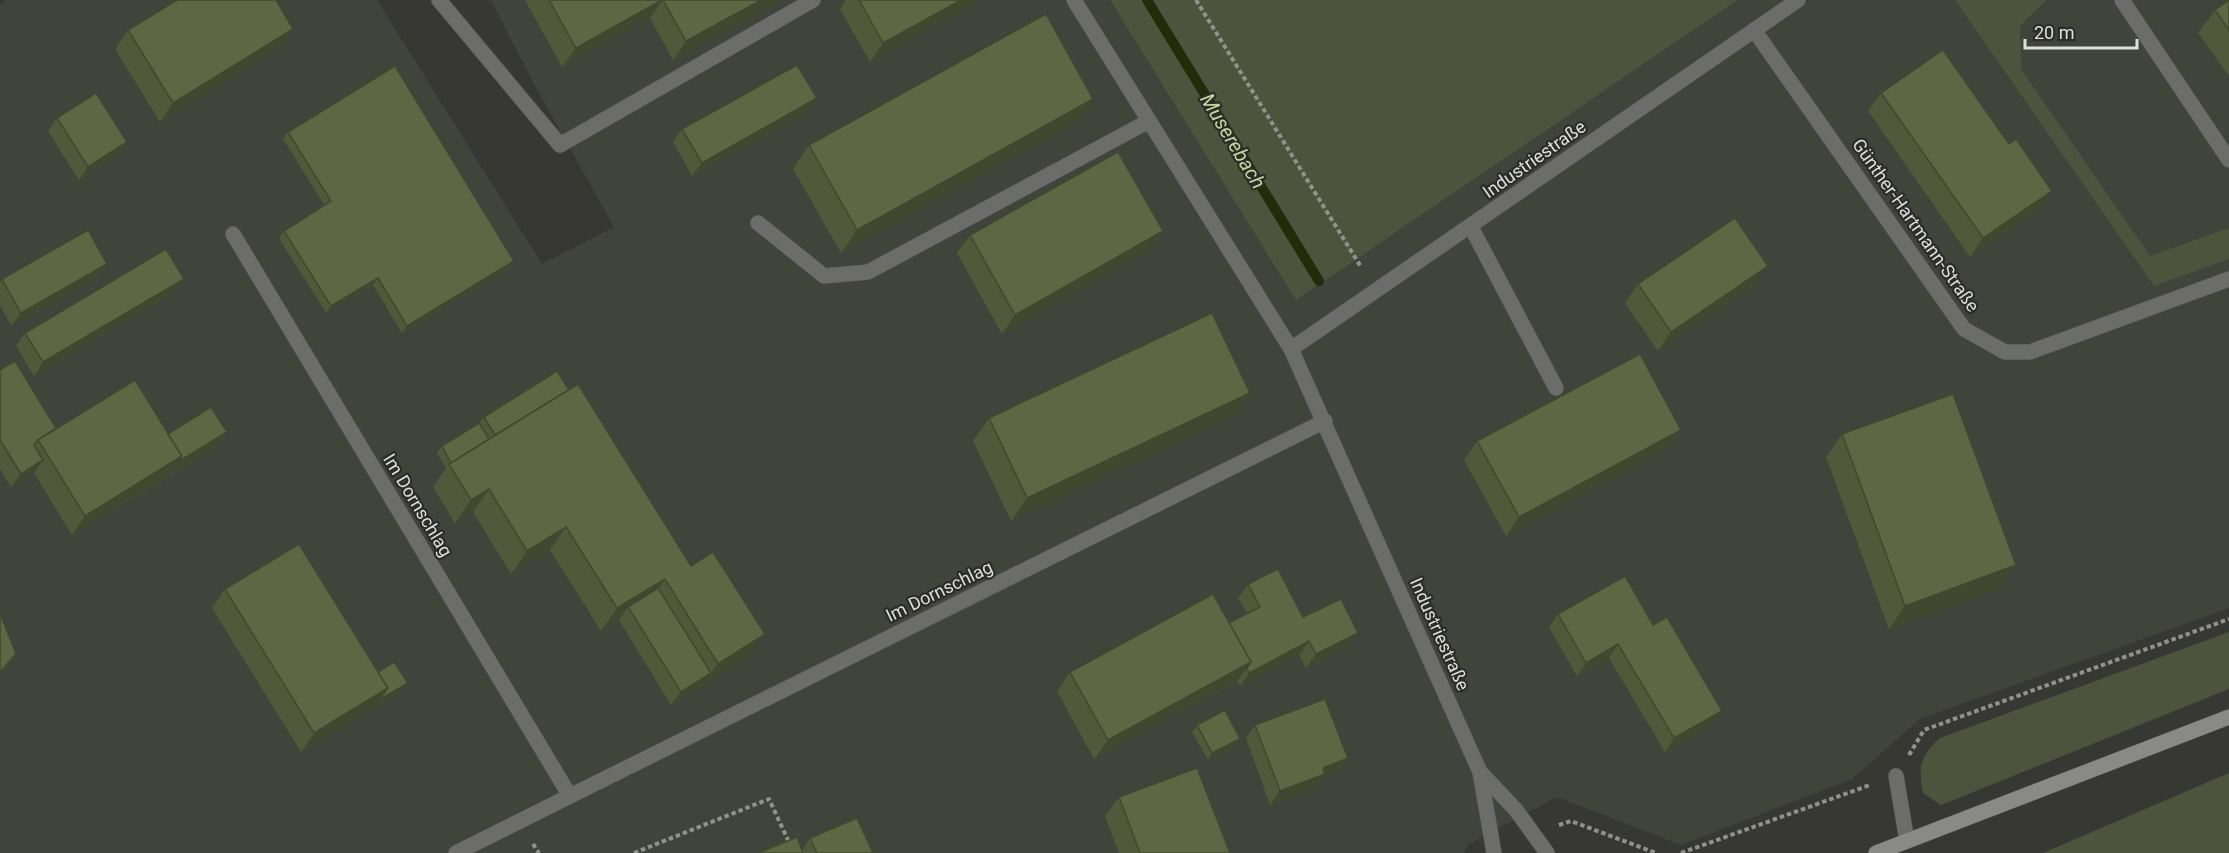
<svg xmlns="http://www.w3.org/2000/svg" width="2229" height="853" viewBox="0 0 2229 853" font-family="Roboto,sans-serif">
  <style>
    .built { fill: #41443b }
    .green { fill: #4d533d }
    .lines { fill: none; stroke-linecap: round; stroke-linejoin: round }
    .stream { stroke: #232b08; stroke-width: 10 }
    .lane-casing { stroke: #555652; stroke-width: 16 }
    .street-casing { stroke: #555652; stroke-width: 16 }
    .secondary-casing { stroke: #555652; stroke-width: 16 }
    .path { stroke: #91918e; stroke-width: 4; stroke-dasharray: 4.5 3; stroke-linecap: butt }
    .lane { stroke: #6c6c6b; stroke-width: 15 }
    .street { stroke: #6c6c6b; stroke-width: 15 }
    .secondary { stroke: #898a87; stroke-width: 15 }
    .wall { fill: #50593a }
    .shaded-wall { fill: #41482f }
    .building { fill: #5d6743; stroke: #41482f; stroke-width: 1.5 }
    .labels { text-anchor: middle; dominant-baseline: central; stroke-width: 4.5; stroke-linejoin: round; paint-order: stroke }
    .street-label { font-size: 18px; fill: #dfdfdd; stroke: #2c2d2a }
    .water-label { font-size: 20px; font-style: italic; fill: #c5d899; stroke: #2c2d2a }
  </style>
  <rect width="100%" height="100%" fill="#373834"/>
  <polygon class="built" points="7,0 377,0 542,264 614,227 534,84 491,0 1110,0 1297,299 1738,0 2229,0 2229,608 1920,719 1852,779 1681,845 1557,797 1469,844 1463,853 0,853 0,5"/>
  <g class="green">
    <polygon points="1110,0 1738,0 1296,300"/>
    <polygon points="1955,0 2047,0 2020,26 2021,69 2150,256 2229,228 2229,259 2154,286"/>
    <path d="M2229 632V689L1941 805 1923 793C1918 767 1920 756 1940 738Z"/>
    <polygon points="2229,773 2229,853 2043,853"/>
  </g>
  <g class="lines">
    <polyline class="stream" points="1147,0 1319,281"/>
    <defs>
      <g id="lane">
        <polyline points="439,0 560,145 813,0"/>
        <polyline points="2122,0 2229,160"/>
        <polyline points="1754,30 1964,329 2005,352 2030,352 2229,279"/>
        <polyline points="758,223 824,276 868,272 1149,121"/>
        <polyline points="1471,227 1556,388"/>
        <polyline points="233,234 570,796 1325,421"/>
        <polyline points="1896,776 1907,841"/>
        <polyline points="456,853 570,796"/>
      </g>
      <g id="street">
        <polyline points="1074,0 1291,349 1480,772 1494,853"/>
        <polyline points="1291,349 1798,0"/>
        <polyline points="1480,772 1516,810 1547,853"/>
      </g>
      <polyline id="secondary" points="1876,853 2229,717"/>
    </defs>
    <use href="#lane" class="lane-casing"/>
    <use href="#street" class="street-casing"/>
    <use href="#secondary" class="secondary-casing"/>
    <g class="path">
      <polyline points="1196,0 1361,267"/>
      <polyline points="1909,755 1924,730 2229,619"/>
      <polyline points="1559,825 1571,821 1656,853"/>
      <polyline points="533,844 539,853"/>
      <polyline points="634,853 769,799 794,853"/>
      <polyline points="1681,853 1870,785"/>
    </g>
    <use href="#lane" class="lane"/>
    <use href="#street" class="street"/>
    <use href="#secondary" class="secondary"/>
  </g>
  <g class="wall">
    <polygon points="525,0 782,0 673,60 650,18 562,67"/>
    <polygon points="846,0 982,0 870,62 840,9"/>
    <polygon points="2229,0 2229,76 2198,33 2215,10"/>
    <polygon points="293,29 280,47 160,122 115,49 128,30"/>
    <polygon points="1881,93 2009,144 2052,191 2039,209 1970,257 1868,111"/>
    <polygon points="817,98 808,112 692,176 673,142 682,129"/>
    <polygon points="57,118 127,142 118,155 79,180 48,131"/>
    <polygon points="1077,122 841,253 793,169 809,145"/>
    <polygon points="288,132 514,261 509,268 402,333 373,285 326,313 279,238 284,231 325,206 283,139"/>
    <polygon points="970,235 1150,250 1002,334 957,253"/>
    <polygon points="97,278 11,326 0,305 0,282 2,279"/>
    <polygon points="1638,284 1755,285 1658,351 1625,303"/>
    <polygon points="174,292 34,376 16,346 25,333"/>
    <polygon points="0,370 56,428 168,434 218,446 72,535 34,473 11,487 0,469"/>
    <polygon points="569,390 691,566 749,657 671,705 619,620 601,631 550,550 511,574 473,512 455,523 433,487 446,468 437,453 442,446 479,423 484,417"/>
    <polygon points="1250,393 1234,416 1011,521 973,441 989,418"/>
    <polygon points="1681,430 1668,448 1506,536 1464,460 1477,441"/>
    <polygon points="1842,434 2016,565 2000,588 1889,629 1826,457"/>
    <polygon points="1248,584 1303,617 1349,647 1306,668 1299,655 1240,686 1237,681 1094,759 1057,691 1070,672 1229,623 1247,613 1238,598"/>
    <polygon points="225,589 403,690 301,752 212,608"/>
    <polygon points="1558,614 1653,625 1722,711 1713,724 1665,752 1609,658 1577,676 1549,627"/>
    <polygon points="1197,725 1235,746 1208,760 1192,732"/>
    <polygon points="1255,725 1348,758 1338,771 1323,777 1316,788 1270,805 1246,738"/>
    <polygon points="1119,797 1230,853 1119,853 1105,816"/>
    <polygon points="810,838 873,853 758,853 802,850"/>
  </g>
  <g class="shaded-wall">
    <polygon points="663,0 650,18 562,67 576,48"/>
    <polygon points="761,0 782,0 673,60 686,41"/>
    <polygon points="961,0 982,0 870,62 883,43"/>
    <polygon points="293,29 280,47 160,122 173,103"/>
    <polygon points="817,98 808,112 692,176 702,163"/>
    <polygon points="1093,99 1077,122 841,253 857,230"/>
    <polygon points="127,142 118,155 79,180 88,167"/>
    <polygon points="2052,191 2039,209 1970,257 1983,238"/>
    <polygon points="1163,231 1150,250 1002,334 1015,315"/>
    <polygon points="514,261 509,268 402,333 407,326"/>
    <polygon points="107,264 97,278 11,326 21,313"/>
    <polygon points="1768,266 1755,285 1658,351 1671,332"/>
    <polygon points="378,278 373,285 326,313 331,306"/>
    <polygon points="184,279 174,292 34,376 43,362"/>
    <polygon points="1250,393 1234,416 1011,521 1027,498"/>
    <polygon points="1681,430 1668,448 1506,536 1519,517"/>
    <polygon points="227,432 218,446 169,475 178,462"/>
    <polygon points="182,456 169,475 72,535 85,516"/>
    <polygon points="43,460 34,473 11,487 21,474"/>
    <polygon points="489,489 473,512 455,523 471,500"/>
    <polygon points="566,527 550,550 511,574 527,551"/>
    <polygon points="2016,565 2000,588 1889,629 1905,606"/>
    <polygon points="665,579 649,602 628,607 619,620 601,631 617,608"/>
    <polygon points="1358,633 1349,647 1306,668 1316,654"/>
    <polygon points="765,634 749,657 671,705 681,692 711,673 718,664"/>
    <polygon points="1309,641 1299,655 1240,686 1249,673"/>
    <polygon points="1618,644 1609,658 1577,676 1586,663"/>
    <polygon points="16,654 0,677 0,672"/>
    <polygon points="1251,662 1238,680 1094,759 1108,740"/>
    <polygon points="408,683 403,690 301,752 314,733 388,688"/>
    <polygon points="1722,711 1713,724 1665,752 1674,738"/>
    <polygon points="1240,739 1235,746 1208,760 1212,753"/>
    <polygon points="1348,758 1338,771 1323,777 1316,788 1270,805 1280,791 1323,768"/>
  </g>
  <g class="building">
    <polygon points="177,0 276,0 293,29 173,103 128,30"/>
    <polygon points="549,0 662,0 576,48"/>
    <polygon points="663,0 761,0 686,41"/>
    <polygon points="859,0 961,0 883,43"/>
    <polygon points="2229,0 2229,30 2215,10"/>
    <polygon points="1046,14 1093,99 857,230 809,145"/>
    <polygon points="1943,50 2009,144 2016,139 2052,191 1983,238 1881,93"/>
    <polygon points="797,65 817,98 702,163 682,129"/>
    <polygon points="395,66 514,261 407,326 378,278 331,306 284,231 331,201 288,132"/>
    <polygon points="96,93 127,142 88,167 57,118"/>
    <polygon points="1118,152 1163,231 1015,315 970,235"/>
    <polygon points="1735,218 1768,266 1671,332 1638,284"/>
    <polygon points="88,230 107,264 21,313 2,279"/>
    <polygon points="166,249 184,279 43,362 25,333"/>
    <polygon points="1212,313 1250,393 1027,498 989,418"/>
    <polygon points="1640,354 1681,430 1519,517 1477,441"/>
    <polygon points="15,361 56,428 38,440 34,445 43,460 21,474 0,440 0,370"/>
    <polygon points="557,371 569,390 495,435 484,417"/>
    <polygon points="135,380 182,456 85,516 38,440"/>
    <polygon points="578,384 691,566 713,552 765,634 718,664 665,579 617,608 566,527 527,551 489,489 471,500 449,464"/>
    <polygon points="1953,394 2016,565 1905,606 1842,434"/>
    <polygon points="211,407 227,432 178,462 182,456 168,434"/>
    <polygon points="479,423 489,439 451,463 442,446"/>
    <polygon points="299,544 388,688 314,733 225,589"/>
    <polygon points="1278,569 1303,617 1341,599 1358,633 1316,654 1309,641 1249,673 1247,668 1251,662 1229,623 1260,607 1248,584"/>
    <polygon points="1625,576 1653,625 1667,617 1722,711 1674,738 1618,644 1586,663 1558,614"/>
    <polygon points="658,588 711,673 681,692 628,607"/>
    <polygon points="1213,594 1251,662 1108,740 1070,672"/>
    <polygon points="0,613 16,654 0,672"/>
    <polygon points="394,662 408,683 379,700 388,688 378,672"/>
    <polygon points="1325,699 1348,758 1323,768 1325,774 1280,791 1255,725"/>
    <polygon points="1225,710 1240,739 1212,753 1197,725"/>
    <polygon points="1197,768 1230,853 1140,853 1119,797"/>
    <polygon points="857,818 873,853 817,853 810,838"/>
    <polygon points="797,837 803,853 758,853"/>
  </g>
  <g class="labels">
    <g class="street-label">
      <text transform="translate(1534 159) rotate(-35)">Industriestraße</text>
      <text transform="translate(1916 225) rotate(55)">Günther-Hartmann-Straße</text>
      <text transform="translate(418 505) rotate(59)">Im Dornschlag</text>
      <text transform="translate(939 591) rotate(-26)">Im Dornschlag</text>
      <text transform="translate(1440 634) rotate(66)">Industriestraße</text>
    </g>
    <g class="water-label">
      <text transform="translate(1233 141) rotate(59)">Muserebach</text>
    </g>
  </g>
  <path d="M2025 39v9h112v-9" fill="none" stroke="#dfdfdd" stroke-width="3"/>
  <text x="2034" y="39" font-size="18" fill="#dfdfdd" stroke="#2c2d2a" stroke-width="4.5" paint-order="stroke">20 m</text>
</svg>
